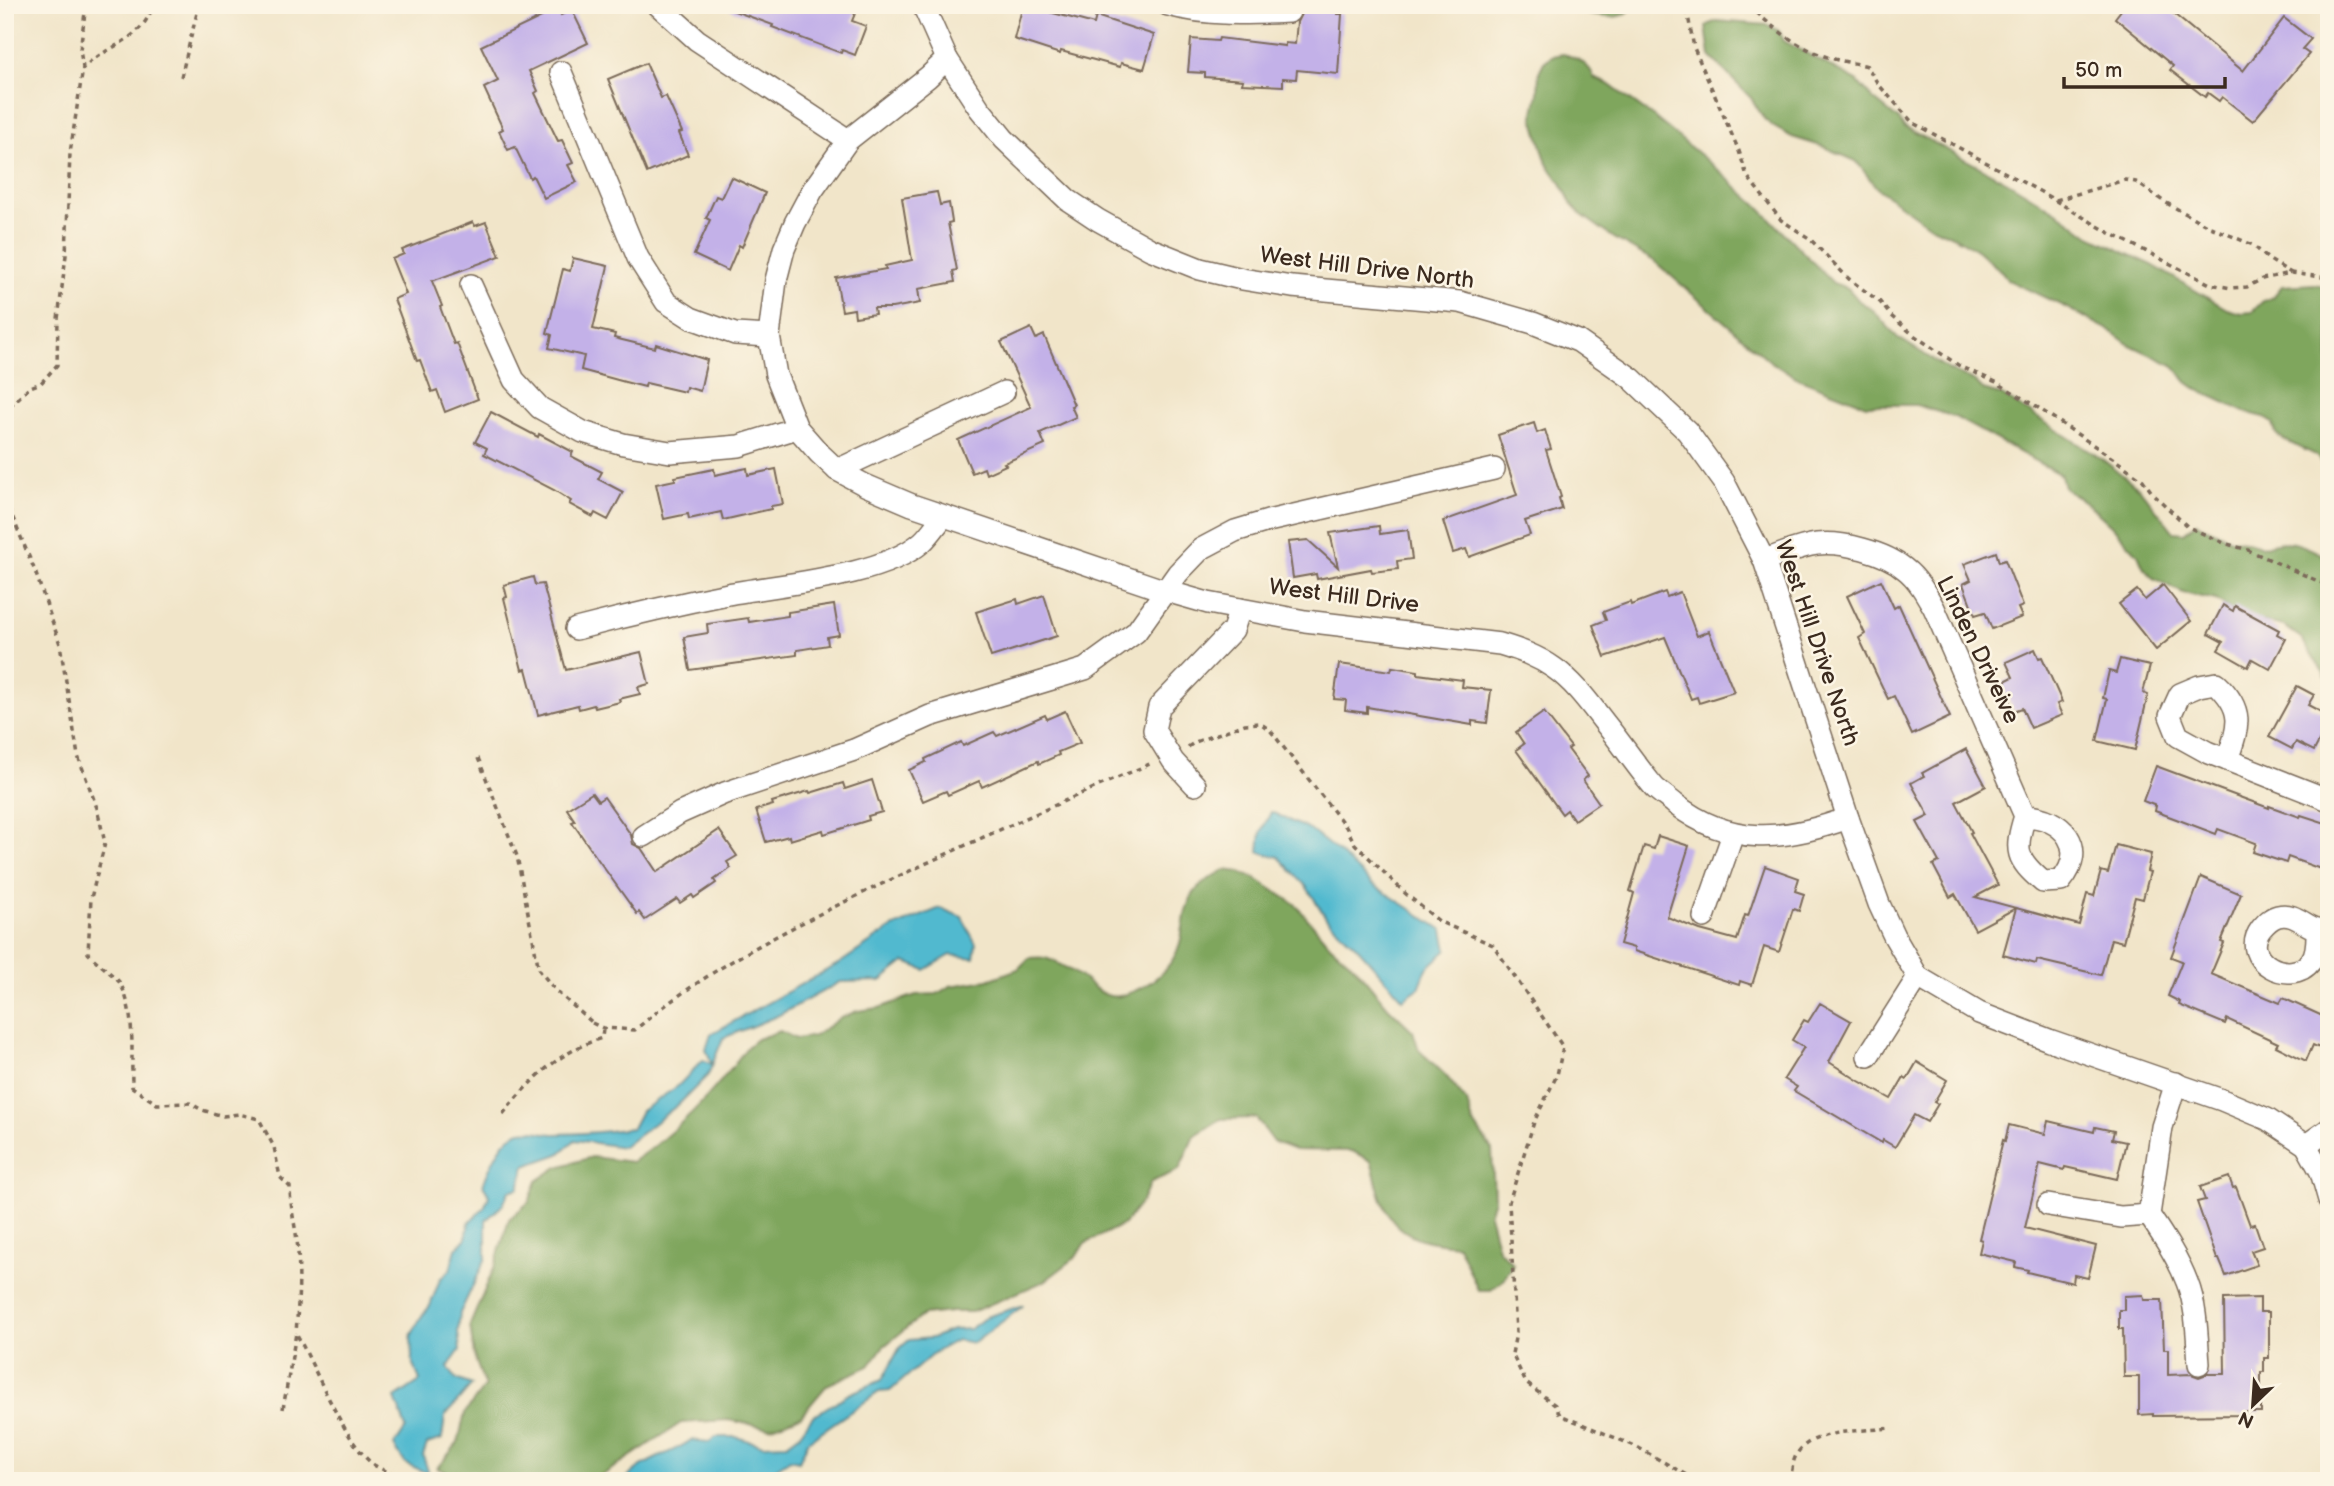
<svg xmlns="http://www.w3.org/2000/svg" width="2334" height="1486" viewBox="0 0 2334 1486" font-family="'Balsamiq Sans',sans-serif">
  <style>
    .forest { fill: #7fa65d; stroke: #5d683e; stroke-width: 2 }
    .water { fill: #51b9cf; stroke: #467276; stroke-width: 2 }
    .building { fill: #c3b1e8 }
    .lines { fill: none; stroke-linecap: round; stroke-linejoin: round }
    .minor-casing { stroke: #7b6b5a; stroke-width: 24 }
    .path { stroke: #7b6b5a; stroke-width: 3.5; stroke-dasharray: 5 5; stroke-linecap: butt }
    .minor { stroke: #fff; stroke-width: 21 }
    .labels { text-anchor: middle; dominant-baseline: central; stroke-width: 5; stroke-linejoin: round; paint-order: stroke }
    .street-label { font-size: 23px; fill: #3b2a1e; stroke: #fcf5e5 }
  </style>
  <rect width="100%" height="100%" fill="#fcf5e5"/>
  <filter id="ink" filterUnits="userSpaceOnUse"><feTurbulence type="fractalNoise" baseFrequency=".0143" numOctaves="2"/><feDisplacementMap in="SourceGraphic" scale="14" xChannelSelector="R" yChannelSelector="G"/><feConvolveMatrix kernelMatrix="1 2 1 2 8 2 1 2 1" color-interpolation-filters="sRGB"/></filter>
  <filter id="wash" filterUnits="userSpaceOnUse"><feTurbulence type="fractalNoise" baseFrequency=".00686" numOctaves="4" result="noise"/><feDisplacementMap in="SourceGraphic" scale="28" xChannelSelector="R" yChannelSelector="G"/><feGaussianBlur stdDeviation="1.57" result="paint"/><feColorMatrix in="noise" values="0 0 0 0 0 0 0 0 0 0 0 0 0 0 0 0 0 1.4 0 .05"/><feComposite in="paint" operator="in"/></filter>
  <g filter="url(#wash)">
    <rect width="100%" height="100%" fill="#f1e5c9"/>
    <g class="forest">
      <path d="M1566 5H1634C1623 26 1582 15 1566 5Z"/>
      <polygon points="1716,21 1768,25 1779,31 1784,41 1857,81 1872,98 1898,119 1904,127 2008,182 2065,217 2090,236 2152,265 2227,309 2241,313 2252,312 2263,301 2273,297 2282,286 2314,284 2329,287 2329,475 2316,455 2286,441 2276,434 2273,423 2264,417 2245,412 2198,390 2187,382 2173,365 2128,344 2109,330 2067,308 2008,280 2002,272 1978,251 1961,240 1930,226 1877,188 1856,161 1824,147 1792,137 1774,127 1765,120 1751,98 1710,56 1706,26"/>
      <path d="M1563 54C1576 57 1591 65 1594 78L1608 84 1655 118 1711 164 1758 206 1833 283 1848 288 1859 301 1873 310 1897 337 1951 371 1974 381 1983 390 2000 395 2032 414 2102 459 2139 488 2174 532 2184 533 2196 523 2231 539 2250 542 2262 547C2289 536 2304 545 2329 558V681L2301 638 2284 626 2241 617 2216 600 2183 593 2153 578 2143 566 2138 554 2112 526 2089 505 2064 487 2061 475 1955 417 1916 405H1866L1798 378 1771 362 1654 261 1614 238 1582 215 1571 203 1561 183 1547 164 1533 117 1538 93 1539 72 1544 62 1552 56Z"/>
      <path d="M1225 870 1240 872 1256 879 1295 904 1330 945 1354 966 1388 1007 1413 1031 1419 1050 1446 1076 1467 1102 1473 1122 1492 1150 1494 1200 1489 1214 1498 1249 1513 1264 1503 1280 1491 1290H1478L1458 1245C1447 1244 1434 1243 1424 1240 1383 1228 1381 1196 1371 1161L1352 1151 1295 1150 1274 1142 1256 1118 1221 1119 1194 1136 1179 1170 1151 1182 1142 1201 1124 1224 1084 1244 1076 1257 1045 1281 972 1312H951L923 1315 883 1347 869 1366 827 1385 801 1416 770 1428 728 1420 681 1423 598 1478 590 1481C546 1481 474 1486 437 1468L458 1443 465 1413 485 1386 474 1356 470 1325 494 1268 509 1219 529 1202 537 1181 558 1167 592 1157 632 1162C678 1131 715 1092 747 1047L757 1039 780 1031 796 1039 814 1036 839 1019 857 1011 879 1008 916 995 937 994 950 986 988 980 1018 969 1029 958C1033 958 1040 957 1045 958 1051 959 1072 971 1078 975 1092 984 1104 1002 1124 995 1149 987 1173 969 1180 943 1185 923 1183 905 1198 888 1205 880 1216 875 1225 870Z"/>
    </g>
    <g class="water">
      <polygon points="1271,812 1310,830 1337,851 1372,884 1443,930 1447,950 1427,968 1419,988 1403,999 1357,947 1327,919 1306,886 1279,857 1259,852 1261,832"/>
      <path d="M940 908 962 917 976 944 974 958 951 955 925 970 905 962 881 981 840 982 777 1016 723 1038 708 1075 679 1104 623 1147 575 1140 559 1154 525 1166 519 1188 509 1191 503 1205 486 1220V1258L460 1313 458 1332 460 1350 448 1367 456 1379 472 1385 445 1416 442 1439 427 1444 423 1456 429 1474 405 1463 394 1446 406 1428 395 1398 420 1381 412 1359 411 1336 421 1317 430 1306 440 1279 450 1270 456 1249 466 1238 469 1222 484 1208 489 1196 483 1184C490 1168 502 1135 521 1131 531 1129 544 1134 554 1134 580 1134 606 1132 632 1128L641 1111 678 1086 703 1060 712 1064 706 1049 711 1034 840 963 892 928Z"/>
      <path d="M1024 1305 974 1343 957 1340 934 1353 890 1391 879 1392 808 1441 799 1461 790 1459 757 1481H626C636 1462 673 1454 691 1440L709 1442 716 1437H736L763 1445 787 1444 799 1435 813 1416 849 1394 882 1380 899 1349 909 1340 932 1338 952 1330 970 1329 986 1317Z"/>
    </g>
    <g id="blocks">
      <g class="building">
        <polygon points="724,5 839,5 856,11 852,21 866,26 855,55 842,50 841,53 772,27 773,25 723,7"/>
        <polygon points="1023,5 1094,24 1096,16 1154,35 1144,69 1121,63 1120,67 1061,51 1060,54 1014,39"/>
        <polygon points="1300,5 1337,5 1337,14 1342,14 1338,74 1297,70 1296,79 1283,78 1283,86 1242,84 1243,80 1205,77 1205,73 1188,72 1191,39 1218,41 1219,38 1285,46 1285,43 1295,44 1297,22 1302,12"/>
        <polygon points="2125,5 2163,5 2243,71 2284,18 2311,39 2302,49 2309,54 2253,121 2222,97 2219,101 2208,93 2205,97 2170,70 2173,66 2115,18"/>
        <polygon points="558,9 561,15 572,10 588,43 529,71 538,91 535,93 558,141 562,140 573,163 568,165 577,182 544,198 533,176 530,178 515,147 508,150 499,131 503,129 484,88 498,81 481,46"/>
        <polygon points="646,63 661,98 666,96 682,132 679,133 688,155 647,173 608,79"/>
        <polygon points="731,177 765,193 742,247 739,245 728,271 694,255 710,220 706,218 716,196 721,198"/>
        <polygon points="937,192 940,205 949,203 952,222 948,223 957,270 953,271 955,282 918,289 920,303 892,308 874,308 875,314 855,317 854,309 842,311 836,278 886,269 885,266 912,260 902,198"/>
        <polygon points="473,222 475,226 486,222 500,256 432,281 442,306 440,307 454,344 457,343 478,399 445,412 437,390 432,392 420,360 417,361 394,299 406,294 392,259 404,254 402,250"/>
        <polygon points="573,258 608,266 593,329 615,334 614,338 655,348 656,344 707,360 700,391 686,387 685,392 646,383 645,387 625,382 581,370 584,356 549,348 552,335 547,333 563,269 570,271"/>
        <polygon points="1031,328 1036,339 1044,335 1074,405 1071,406 1076,417 1040,433 1045,445 1004,463 1006,465 986,474 984,468 972,473 958,440 1031,407 1001,342"/>
        <polygon points="491,412 538,437 539,434 573,452 571,456 602,472 598,479 623,492 608,520 595,513 593,517 569,504 571,501 554,490 484,454 487,448 475,442"/>
        <polygon points="1534,423 1537,433 1545,430 1551,449 1546,450 1561,497 1559,498 1562,509 1525,521 1530,535 1469,557 1466,549 1453,553 1443,521 1517,495 1498,435"/>
        <polygon points="747,468 748,475 776,469 783,504 771,506 771,509 723,520 721,512 689,519 688,514 664,519 656,484 675,480 675,477 714,469 715,475"/>
        <polygon points="1379,526 1380,534 1408,530 1412,559 1397,561 1398,569 1372,572 1371,569 1317,579 1316,574 1293,578 1288,542 1308,540 1338,567 1330,533"/>
        <polygon points="1996,552 1999,562 2005,560 2023,606 2018,608 2022,617 1992,629 1985,612 1975,615 1963,584 1971,580 1964,564"/>
        <polygon points="533,577 535,585 543,584 566,670 641,652 649,684 638,687 640,694 619,699 620,702 595,708 594,705 579,709 578,705 538,715 526,669 522,670 504,598 507,597 504,585"/>
        <polygon points="1881,580 1894,608 1899,605 1950,717 1912,735 1894,696 1888,699 1859,638 1865,634 1847,596"/>
        <polygon points="2163,585 2191,621 2156,650 2119,604 2137,590 2145,600"/>
        <polygon points="1665,592 1667,597 1680,592 1697,636 1709,631 1734,692 1699,703 1697,697 1691,699 1665,637 1605,657 1593,625 1606,620 1603,612 1630,602 1631,605"/>
        <polygon points="1044,595 1057,636 991,657 976,612 1017,599 1018,604"/>
        <polygon points="834,605 839,635 827,637 828,645 797,650 797,655 690,670 684,637 708,633 707,624 748,618 749,622 788,616 788,612"/>
        <polygon points="2223,605 2233,611 2235,606 2279,630 2277,634 2286,639 2270,669 2252,659 2248,667 2218,650 2223,642 2208,634"/>
        <polygon points="2035,649 2039,658 2042,657 2062,702 2057,704 2062,715 2031,728 2022,708 2014,711 2001,683 2013,677 2006,662"/>
        <polygon points="2120,659 2150,666 2143,693 2148,695 2135,750 2097,741 2107,699 2103,698 2109,671 2116,673"/>
        <polygon points="1339,664 1391,671 1392,667 1418,671 1418,674 1463,680 1462,687 1491,690 1487,723 1472,721 1472,725 1367,707 1367,713 1345,710 1346,700 1334,699"/>
        <polygon points="2297,686 2314,695 2308,705 2329,716 2329,722 2314,751 2296,742 2292,749 2269,737"/>
        <polygon points="1065,711 1080,743 1058,752 1059,755 1039,764 1038,761 982,787 979,781 948,795 946,791 923,801 909,770 926,762 925,759 961,742 963,746 994,732 997,736 1045,715 1047,719"/>
        <polygon points="1544,712 1571,747 1568,749 1588,776 1583,780 1599,803 1574,820 1567,810 1562,814 1516,750 1524,744 1516,732"/>
        <polygon points="1966,749 1986,786 1956,802 1972,832 1970,833 1998,885 1975,897 2016,908 1975,930 1955,894 1950,897 1933,865 1939,862 1917,822 1929,816 1911,783 1924,776 1922,773"/>
        <polygon points="2156,766 2269,808 2269,806 2300,817 2301,815 2329,824 2329,872 2288,857 2286,863 2253,852 2256,843 2218,829 2216,834 2155,811 2156,806 2143,801"/>
        <polygon points="872,780 882,812 868,816 869,820 824,834 823,830 790,840 789,836 766,842 756,810 773,805 772,802 809,791 810,793 843,783 845,789"/>
        <polygon points="592,793 598,801 604,797 631,835 633,844 641,848 657,872 719,830 737,856 727,862 731,868 714,880 716,883 694,898 692,895 680,903 677,899 645,920 639,912 637,914 599,861 572,822 575,821 567,809"/>
        <polygon points="1658,836 1689,846 1667,917 1700,930 1737,940 1745,915 1748,916 1765,866 1799,878 1795,891 1804,894 1799,911 1793,909 1779,952 1764,947 1752,985 1740,981 1739,985 1634,951 1634,948 1620,944 1634,893 1630,891 1644,846 1654,849"/>
        <polygon points="2116,845 2151,854 2147,871 2150,872 2143,899 2135,897 2123,942 2111,939 2101,975 2037,960 2036,964 2003,955 2016,908 2079,925 2087,894 2094,896 2101,871 2108,873"/>
        <polygon points="2201,877 2241,894 2221,942 2224,943 2211,974 2280,1003 2283,998 2329,1019 2329,1052 2313,1045 2306,1061 2276,1046 2278,1043 2227,1019 2225,1024 2179,1005 2180,1002 2168,996 2182,961 2171,957"/>
        <polygon points="1820,1003 1851,1021 1829,1062 1859,1081 1891,1099 1904,1077 1907,1079 1917,1062 1947,1080 1934,1102 1938,1104 1927,1122 1914,1115 1895,1147 1883,1140 1882,1143 1794,1091 1797,1087 1784,1079 1804,1047 1792,1040 1804,1020 1808,1022"/>
        <polygon points="2048,1121 2094,1132 2095,1127 2114,1131 2112,1139 2126,1142 2117,1179 2065,1167 2064,1170 2040,1164 2025,1228 2096,1246 2088,1278 2074,1275 2073,1283 2027,1272 2028,1270 2015,1267 2016,1262 1979,1253 1982,1240 1979,1239 2003,1140 2005,1141 2009,1125 2045,1134"/>
        <polygon points="2229,1177 2233,1188 2236,1187 2250,1225 2255,1224 2263,1247 2251,1251 2257,1265 2226,1276 2219,1259 2217,1259 2197,1202 2205,1200 2200,1187"/>
        <polygon points="2143,1295 2144,1300 2162,1300 2164,1349 2168,1349 2168,1375 2191,1374 2199,1377 2207,1374 2225,1374 2224,1299 2260,1298 2260,1312 2269,1312 2269,1358 2264,1358 2264,1372 2261,1372 2261,1412 2247,1412 2247,1415 2153,1416 2153,1414 2139,1415 2139,1377 2124,1377 2123,1329 2119,1329 2119,1310 2124,1310 2124,1296"/>
      </g>
    </g>
  </g>
  <g filter="url(#ink)">
    <use href="#blocks" fill-opacity="0" stroke="#7b6b5a" stroke-width="2"/>
    <g class="lines">
      <defs>
        <g id="minor">
          <polyline points="658,5 697,40 848,140"/>
          <polyline points="923,5 947,59 979,108 1004,139 1068,200 1098,220 1150,249 1200,269 1242,279 1292,287 1460,302 1533,323 1578,341 1631,378 1687,431 1724,482 1764,560 1848,818 1879,904 1894,936 1918,977 1979,1013 2049,1040 2222,1100 2267,1119 2306,1145 2321,1172 2329,1200"/>
          <path d="M1168 5C1208 16 1248 14 1289 12"/>
          <path d="M947 59 928 77 848 140 812 191 795 223 784 249 776 280 769 336 776 375 797 428 819 453 837 470 865 485 912 505 1166 591 1208 603 1305 621 1500 644C1520 650 1537 656 1554 668 1576 683 1592 707 1608 727 1624 747 1638 768 1654 787 1660 793 1668 798 1675 804 1730 847 1785 841 1848 818"/>
          <polyline points="561,72 638,258 666,302 691,318 735,334 769,336"/>
          <polyline points="471,285 514,380 540,408 583,432 623,444 670,452 739,446 797,428"/>
          <polyline points="837,470 1004,392"/>
          <path d="M1764 560C1781 555 1799 546 1817 544 1842 541 1885 552 1905 569 1918 579 1926 594 1934 608L2025 816C2014 851 2016 859 2043 882L2061 881C2089 848 2063 817 2025 816"/>
          <path d="M576 629C626 616 677 604 728 594 781 584 882 577 922 542 930 535 936 525 943 517"/>
          <path d="M2227 760C2239 726 2245 710 2216 683L2199 686 2180 694 2170 716 2178 736 2207 752 2329 800"/>
          <polyline points="1195,785 1173,761 1154,730 1159,707 1233,630 1240,609"/>
          <polyline points="644,836 680,813 725,793 854,750 930,716 1085,669 1136,632 1178,573 1201,549 1235,531 1268,521 1494,469"/>
          <polyline points="1704,917 1733,834"/>
          <path d="M2317 929C2317 939 2318 952 2311 961 2291 988 2238 960 2261 929 2266 923 2270 918 2278 916 2296 912 2305 927 2318 929 2322 930 2325 928 2329 928"/>
          <polyline points="1868,1056 1918,977"/>
          <path d="M2176 1083 2162 1127 2149 1215C2163 1236 2178 1258 2187 1282 2197 1307 2197 1337 2199 1364"/>
          <polyline points="2306,1145 2329,1129"/>
          <polyline points="2048,1205 2121,1217 2149,1215"/>
        </g>
      </defs>
      <use href="#minor" class="minor-casing"/>
      <g class="path">
        <path d="M86 5 80 50 83 68C108 44 142 42 153 5"/>
        <path d="M1657 5C1666 9 1677 7 1687 10L1693 5"/>
        <path d="M1750 5C1769 27 1805 52 1834 59 1845 62 1856 63 1867 66L1878 84 1913 123 2041 192 2108 232 2210 284 2231 288 2247 287 2262 279 2291 273 2329 278"/>
        <polyline points="1687,10 1694,48 1739,151 1747,176 1781,220 1809,238 1849,279 1880,302 1891,316 1915,336 1961,367 1996,382 2037,407 2114,459 2143,480 2153,494 2188,527 2224,543 2248,550 2329,586"/>
        <polyline points="181,77 199,5"/>
        <polyline points="2056,200 2125,180 2136,182 2163,201 2208,226 2253,245 2268,259 2291,273"/>
        <polyline points="5,415 9,407 30,387 41,383 57,365 58,319 66,255 70,153 83,68"/>
        <path d="M5 499 35 571 60 644 78 756 97 808 105 843 91 898 88 953C94 960 117 978 120 983 136 1012 131 1055 132 1087L157 1104 190 1103 202 1110 223 1116 239 1114 259 1119 274 1147 280 1177 290 1187C290 1209 297 1230 298 1252 300 1279 298 1306 296 1333"/>
        <polyline points="1188,747 1195,742 1245,724 1260,723 1270,730 1346,827 1355,844 1406,894 1440,922 1493,945 1563,1047 1557,1075 1534,1122 1509,1202 1516,1333 1512,1354 1526,1383 1555,1405 1560,1415 1635,1446 1697,1481"/>
        <polyline points="478,758 517,856 539,970 556,991 594,1024"/>
        <path d="M592 1023 603 1028 635 1030C709 966 798 924 886 882 974 841 1063 801 1152 763"/>
        <path d="M503 1114C530 1080 560 1051 602 1038L603 1029"/>
        <path d="M283 1409 296 1333C315 1366 345 1444 374 1465 386 1473 406 1476 420 1481"/>
        <path d="M1790 1481C1792 1473 1792 1461 1797 1454 1810 1429 1866 1431 1891 1428"/>
      </g>
      <use href="#minor" class="minor"/>
    </g>
  </g>
  <g class="labels">
    <g class="street-label">
      <text transform="translate(1367 268) rotate(7)">West Hill Drive North</text>
      <text transform="translate(1344 596) rotate(7)">West Hill Drive</text>
      <text transform="translate(1817 643) rotate(71)">West Hill Drive North</text>
      <text transform="translate(1978 650) rotate(64)">Linden Driveive</text>
    </g>
  </g>
  <rect width="2334" height="1486" fill="none" stroke="#fcf5e5" stroke-width="28"/>
  <g transform="translate(2253 1405) rotate(205)" stroke="#fcf5e5" stroke-width="5" paint-order="stroke">
  <path d="M0-5L12 26L0 18L-12 26Z" fill="#3b2a1e"/>
  <text y="-10" font-size="19" font-weight="bold" text-anchor="middle" fill="#3b2a1e">N</text>
  </g>
  <path d="M2064 77v10h161v-10" fill="none" stroke="#3b2a1e" stroke-width="3.5"/>
  <text x="2075" y="77" font-size="21" fill="#3b2a1e" stroke="#fcf5e5" stroke-width="5" paint-order="stroke">50 m</text>
</svg>
